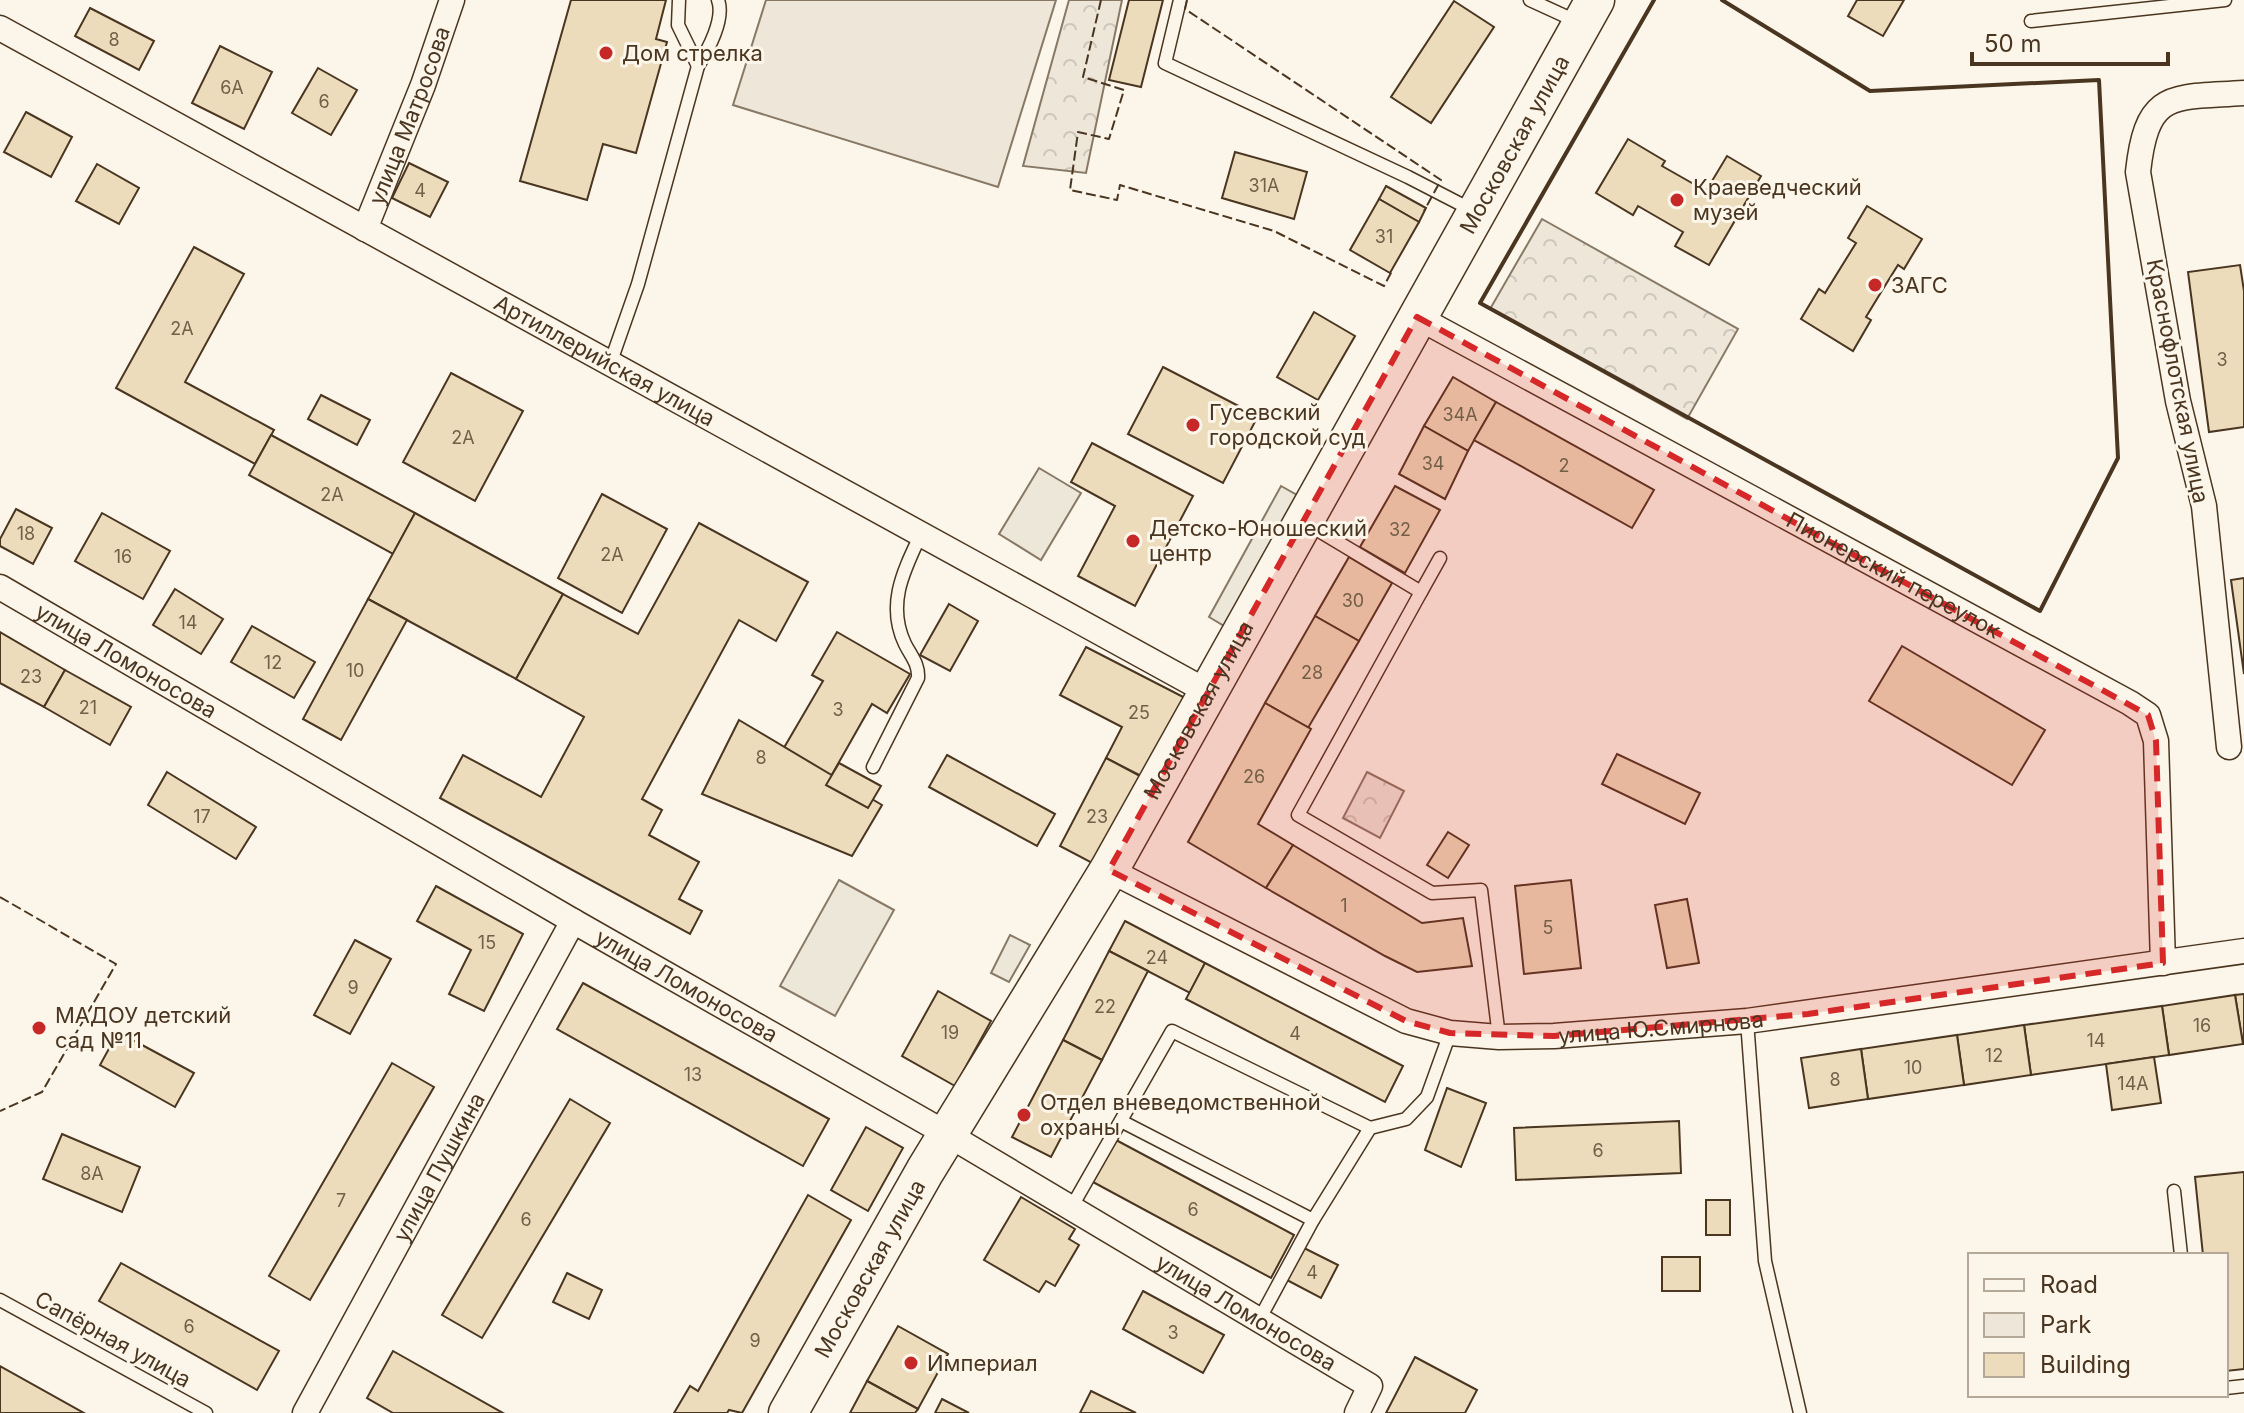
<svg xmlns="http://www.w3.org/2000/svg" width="2244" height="1413" viewBox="0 0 2244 1413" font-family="Inter,sans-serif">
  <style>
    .green { fill: #ede6d9; stroke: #887966; stroke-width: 2 }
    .forest { fill: url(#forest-crowns); stroke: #887966; stroke-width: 2 }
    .parking { fill: #ede7d9; stroke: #887966; stroke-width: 2 }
    .building { fill: #ecdcbc; stroke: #4a3520; stroke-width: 2 }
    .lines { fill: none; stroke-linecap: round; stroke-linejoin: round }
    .lane-casing { stroke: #4a3520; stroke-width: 15 }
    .street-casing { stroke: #4a3520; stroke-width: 27 }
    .primary-casing { stroke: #4a3520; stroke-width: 41 }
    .lane { stroke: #fbf6e9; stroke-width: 12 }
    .street { stroke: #fbf6e9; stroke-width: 24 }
    .primary { stroke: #fbf6e9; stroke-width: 38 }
    .fence { stroke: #4a3520; stroke-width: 2; stroke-dasharray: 10 4; stroke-linecap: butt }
    .wall { stroke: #4a3520; stroke-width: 4 }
    .marked { fill: #d62828; fill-opacity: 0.2; stroke: #d62828; stroke-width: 6; stroke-dasharray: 16 10; stroke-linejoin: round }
    .poi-dot { fill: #c62828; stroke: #fbf6e9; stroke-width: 3 }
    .labels { text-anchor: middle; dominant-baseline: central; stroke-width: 6; stroke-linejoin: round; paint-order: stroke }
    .number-label { font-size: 18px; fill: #725f47 }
    .poi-label { font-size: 22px; fill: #4a3520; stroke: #fbf6e9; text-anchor: start }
    .street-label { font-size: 22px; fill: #4a3520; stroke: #fbf6e9 }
  </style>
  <defs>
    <pattern id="forest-crowns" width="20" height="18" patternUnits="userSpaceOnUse" patternTransform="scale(2)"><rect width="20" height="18" fill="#ede6d9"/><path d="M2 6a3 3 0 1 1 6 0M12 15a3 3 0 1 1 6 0" fill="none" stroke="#cdc6ba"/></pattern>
  </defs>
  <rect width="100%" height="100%" fill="#fbf6e9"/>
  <polygon class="green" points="766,0 1056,0 998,187 733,105"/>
  <g class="forest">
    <polygon points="1069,0 1122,0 1086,173 1023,166"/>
    <polygon points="1542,219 1738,329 1687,419 1490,309"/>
    <polygon points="1367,772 1404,791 1380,838 1343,818"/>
  </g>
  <g class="parking">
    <polygon points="1039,468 1081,493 1041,560 999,534"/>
    <polygon points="1281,486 1304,499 1231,630 1209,617"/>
    <polygon points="839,880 894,910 835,1016 780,986"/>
    <polygon points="1010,935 1030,945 1009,982 991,973"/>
  </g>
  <g class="building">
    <polygon points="571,0 666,0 656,39 667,42 636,153 603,144 587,200 520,181"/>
    <polygon points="1129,0 1163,0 1141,87 1109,80"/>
    <polygon points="1857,0 1904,0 1883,36 1848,16"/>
    <polygon points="1454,1 1494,27 1431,123 1391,97"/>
    <polygon points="90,8 154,41 139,70 75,36"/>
    <polygon points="220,46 272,72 244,129 192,103"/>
    <polygon points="318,68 357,90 331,135 292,113"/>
    <polygon points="26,112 72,137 51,177 4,152"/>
    <polygon points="1628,139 1665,161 1662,166 1706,191 1727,156 1761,176 1709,265 1675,246 1683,232 1638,206 1633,215 1596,193"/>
    <polygon points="1235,152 1307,172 1294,219 1222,198"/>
    <polygon points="409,163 448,182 430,217 392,198"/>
    <polygon points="97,164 139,188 119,224 76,201"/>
    <polygon points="1386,186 1426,208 1419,222 1379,199"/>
    <polygon points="1379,199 1419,222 1390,273 1350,250"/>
    <polygon points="1867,206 1922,239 1904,269 1898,265 1883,289 1866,317 1871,320 1853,351 1801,319 1819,289 1825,293 1856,243 1848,238"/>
    <polygon points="194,247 244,274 185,382 274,430 255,464 116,388"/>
    <polygon points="2240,265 2244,291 2244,427 2209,432 2188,272"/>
    <polygon points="1314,312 1355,336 1318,400 1277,377"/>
    <polygon points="1163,367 1258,416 1223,483 1128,434"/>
    <polygon points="451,373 523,411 475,501 403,462"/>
    <polygon points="1453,377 1496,402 1468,451 1424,426"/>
    <polygon points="321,395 370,420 357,445 308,419"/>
    <polygon points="1496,402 1654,490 1632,528 1474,440"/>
    <polygon points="1424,426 1468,451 1445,499 1399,474"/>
    <polygon points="271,435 415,513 393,554 249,475"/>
    <polygon points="1092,443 1193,496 1135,606 1078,576 1115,506 1071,482"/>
    <polygon points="1395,486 1440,510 1405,573 1360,547"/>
    <polygon points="602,494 667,529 622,613 558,578"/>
    <polygon points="16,509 52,528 33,564 0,546 0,539"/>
    <polygon points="102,513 170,551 143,599 75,561"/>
    <polygon points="415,513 563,594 516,679 368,599"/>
    <polygon points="699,523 808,582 776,641 739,620 642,799 662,810 649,835 699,862 679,899 702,911 690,934 440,798 463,755 541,797 584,717 516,679 563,594 638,634"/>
    <polygon points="1349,557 1392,583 1359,641 1315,616"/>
    <polygon points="2244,578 2244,674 2231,580"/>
    <polygon points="175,589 223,619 201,654 153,625"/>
    <polygon points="368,599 407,620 341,740 303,719"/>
    <polygon points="949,604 978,621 950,671 920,655"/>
    <polygon points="1315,616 1359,641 1308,728 1265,703"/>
    <polygon points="252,626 315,662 294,698 231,662"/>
    <polygon points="0,632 65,670 44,707 0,683"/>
    <polygon points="837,632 910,674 887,713 872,704 826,785 778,758 823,681 812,675"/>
    <polygon points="1902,646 2045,730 2012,785 1869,701"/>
    <polygon points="1086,647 1191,701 1149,780 1106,758 1122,727 1060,695"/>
    <polygon points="65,670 131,707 110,745 44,707"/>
    <polygon points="1265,703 1311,729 1258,824 1293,845 1266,888 1188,842"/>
    <polygon points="739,720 882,805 852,856 702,794"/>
    <polygon points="1617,754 1700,793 1685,824 1602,784"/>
    <polygon points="947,755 1055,814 1037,846 929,787"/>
    <polygon points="1106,758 1140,776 1094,864 1060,846"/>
    <polygon points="839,763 881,786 868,808 826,785"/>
    <polygon points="167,772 256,827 236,859 148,805"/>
    <polygon points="1448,832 1469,845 1448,878 1427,865"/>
    <polygon points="1293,845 1422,923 1463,918 1472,966 1417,972 1385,956 1266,888"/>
    <polygon points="1571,880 1581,968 1524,974 1515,886"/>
    <polygon points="436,886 523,934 484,1011 449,994 471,950 417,921"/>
    <polygon points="1687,899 1699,963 1667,968 1655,905"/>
    <polygon points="1125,921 1205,963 1190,993 1109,951"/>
    <polygon points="355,940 391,959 350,1034 314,1015"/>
    <polygon points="1109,951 1148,971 1102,1060 1063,1040"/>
    <polygon points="1205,963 1403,1066 1385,1102 1186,999"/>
    <polygon points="583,983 829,1119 803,1166 557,1029"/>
    <polygon points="938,991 991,1021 955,1086 902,1056"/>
    <polygon points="2244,994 2244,1044 2243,1044 2235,995"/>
    <polygon points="2235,995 2243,1044 2169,1055 2162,1006"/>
    <polygon points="2162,1006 2169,1055 2031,1075 2024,1025"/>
    <polygon points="2024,1025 2031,1075 1964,1085 1957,1035"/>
    <polygon points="118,1032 194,1073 175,1107 100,1065"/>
    <polygon points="1957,1035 1964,1085 1868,1099 1861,1049"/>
    <polygon points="1063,1040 1102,1060 1051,1157 1012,1137"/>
    <polygon points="1861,1049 1868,1099 1809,1108 1801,1058"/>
    <polygon points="2154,1057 2161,1103 2112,1110 2106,1064"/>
    <polygon points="392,1063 434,1087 310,1300 269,1276"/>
    <polygon points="1447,1088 1486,1103 1461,1167 1425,1150"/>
    <polygon points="570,1099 610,1123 482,1338 442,1315"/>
    <polygon points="1679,1121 1681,1173 1516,1180 1514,1128"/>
    <polygon points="866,1127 903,1148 868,1211 831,1190"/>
    <polygon points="62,1134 140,1167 122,1212 43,1179"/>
    <polygon points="1116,1140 1294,1235 1271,1278 1093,1182"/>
    <polygon points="2244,1172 2244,1369 2226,1371 2226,1255 2203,1255 2195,1177"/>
    <polygon points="808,1195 851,1220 742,1413 729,1410 727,1413 674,1413 690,1386 698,1391"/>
    <polygon points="1021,1197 1075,1229 1069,1239 1079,1245 1055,1286 1046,1281 1039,1292 984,1260"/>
    <rect x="1706" y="1200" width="24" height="35"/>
    <polygon points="1302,1247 1338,1265 1321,1298 1285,1279"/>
    <rect x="1662" y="1257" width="38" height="34"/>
    <polygon points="121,1263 279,1351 257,1390 99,1301"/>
    <polygon points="567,1273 602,1290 589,1319 553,1302"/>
    <polygon points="1143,1291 1224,1335 1203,1373 1123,1329"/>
    <polygon points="898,1326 948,1354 918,1409 867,1381"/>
    <polygon points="393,1351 503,1413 393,1413 367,1398"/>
    <polygon points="1415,1357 1477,1390 1465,1413 1386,1413"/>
    <polygon points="0,1366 84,1413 0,1413"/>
    <polygon points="867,1381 918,1409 915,1413 850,1413"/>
    <polygon points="1091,1391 1136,1413 1080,1413"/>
    <polygon points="942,1399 969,1413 935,1413"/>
  </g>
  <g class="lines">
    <defs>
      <g id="lane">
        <polyline points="679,0 678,25 698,66"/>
        <polyline points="1180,0 1165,63 1408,177 1472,210"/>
        <polyline points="1530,0 1578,22"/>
        <polyline points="2031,21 2225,0"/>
        <path d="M610 364 638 284 698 66C708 50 725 19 718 0"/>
        <polyline points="1306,523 1421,592 1298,815 1432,893 1481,890 1499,1037"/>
        <polyline points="1421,592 1440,558"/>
        <path d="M873 767 918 678C919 664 911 656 905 644 886 604 904 570 921 534"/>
        <polyline points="1747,1021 1765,1261 1800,1413"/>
        <polyline points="1121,1121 1313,1220"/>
        <polyline points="2174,1191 2181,1255"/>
        <polyline points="1071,1208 1172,1031 1370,1128"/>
        <polyline points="0,1300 206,1413"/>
        <polyline points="1259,1320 1313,1220 1370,1128 1406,1119 1427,1097 1450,1033"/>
        <polyline points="2226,1388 2244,1386"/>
      </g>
      <g id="street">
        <path id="s1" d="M0 28 1208 692"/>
        <path id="s2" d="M365 229 423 85 452 0"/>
        <path id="s3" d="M1417 317 2130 703 2148 715 2156 741 2163 963"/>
        <path id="s4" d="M0 587 573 921 947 1134 1370 1386 1357 1413"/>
        <path d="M2229 747 2204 506 2178 401 2138 172C2147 89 2172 98 2244 93"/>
        <path id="s5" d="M1109 870 1406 1021 1450 1033 1499 1037 1554 1036 1747 1021 2244 951"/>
        <path id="s6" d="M305 1413 573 921"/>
      </g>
      <g id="primary">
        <path id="s7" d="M788 1413 925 1171 1109 870 1595 0"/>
      </g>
    </defs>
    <use href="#lane" class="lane-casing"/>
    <use href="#street" class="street-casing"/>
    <use href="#primary" class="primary-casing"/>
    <use href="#lane" class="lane"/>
    <use href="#street" class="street"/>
    <use href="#primary" class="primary"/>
    <g class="fence">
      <polyline points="1101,0 1083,77 1124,90 1109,139 1078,132 1070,190 1117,200 1120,185 1274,231 1384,286 1392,271"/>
      <polyline points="1187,0 1185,9 1441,180 1424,211"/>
      <polyline points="0,897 116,964 42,1092 0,1111"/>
    </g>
    <polyline class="wall" points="1654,0 1480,303 2040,611 2118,458 2099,80 1870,91 1722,0"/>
  </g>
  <path class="marked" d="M1417 317 2148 715 2156 741 2163 963 1808 1014 1554 1036 1450 1033 1406 1021 1109 870Z"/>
  <g class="poi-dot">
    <circle cx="606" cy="53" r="8"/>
    <circle cx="1677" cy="200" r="8"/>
    <circle cx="1875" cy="285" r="8"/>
    <circle cx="1193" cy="425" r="8"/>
    <circle cx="1133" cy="541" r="8"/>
    <circle cx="39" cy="1028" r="8"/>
    <circle cx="1024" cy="1115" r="8"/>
    <circle cx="911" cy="1363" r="8"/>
  </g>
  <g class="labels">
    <g class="number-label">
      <text x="114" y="39">8</text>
      <text x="232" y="87">6А</text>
      <text x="324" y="101">6</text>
      <text x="1264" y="185">31А</text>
      <text x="420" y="190">4</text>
      <text x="1384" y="236">31</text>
      <text x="182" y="328">2А</text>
      <text x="2222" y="359">3</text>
      <text x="1460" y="414">34А</text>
      <text x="463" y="437">2А</text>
      <text x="1433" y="463">34</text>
      <text x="1564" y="465">2</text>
      <text x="332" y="494">2А</text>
      <text x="1400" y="529">32</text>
      <text x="26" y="533">18</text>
      <text x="612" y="554">2А</text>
      <text x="123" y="556">16</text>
      <text x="1353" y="600">30</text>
      <text x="188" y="622">14</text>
      <text x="273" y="662">12</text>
      <text x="355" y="670">10</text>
      <text x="1312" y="672">28</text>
      <text x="31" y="676">23</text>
      <text x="88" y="707">21</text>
      <text x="838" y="709">3</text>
      <text x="1139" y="712">25</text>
      <text x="761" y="757">8</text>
      <text x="1254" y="776">26</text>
      <text x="202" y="816">17</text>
      <text x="1097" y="816">23</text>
      <text x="1344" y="905">1</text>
      <text x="1548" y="927">5</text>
      <text x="487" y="942">15</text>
      <text x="1157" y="957">24</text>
      <text x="353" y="987">9</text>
      <text x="1105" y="1006">22</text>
      <text x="2202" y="1025">16</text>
      <text x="950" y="1032">19</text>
      <text x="1295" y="1033">4</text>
      <text x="2096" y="1040">14</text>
      <text x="1994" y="1055">12</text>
      <text x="1913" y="1067">10</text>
      <text x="693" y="1074">13</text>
      <text x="1835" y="1079">8</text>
      <text x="2133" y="1083">14А</text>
      <text x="1598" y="1150">6</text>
      <text x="92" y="1173">8А</text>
      <text x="341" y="1200">7</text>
      <text x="1193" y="1209">6</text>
      <text x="526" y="1219">6</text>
      <text x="1312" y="1272">4</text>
      <text x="189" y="1326">6</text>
      <text x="1173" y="1332">3</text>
      <text x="755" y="1340">9</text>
    </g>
    <g class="poi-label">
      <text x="622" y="53">Дом стрелка</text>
      <text x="1693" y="187">Краеведческий<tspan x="1693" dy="25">музей</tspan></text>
      <text x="1891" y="285">ЗАГС</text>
      <text x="1209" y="412">Гусевский<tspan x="1209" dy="25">городской суд</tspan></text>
      <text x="1149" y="528">Детско-Юношеский<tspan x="1149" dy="25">центр</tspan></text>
      <text x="55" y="1015">МАДОУ детский<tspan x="55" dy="25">сад №11</tspan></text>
      <text x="1040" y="1102">Отдел вневедомственной<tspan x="1040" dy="25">охраны</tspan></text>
      <text x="927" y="1363">Империал</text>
    </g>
    <g class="street-label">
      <text stroke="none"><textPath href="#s2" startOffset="122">улица Матросова</textPath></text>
      <text stroke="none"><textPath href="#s7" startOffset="1462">Московская улица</textPath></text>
      <text stroke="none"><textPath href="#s1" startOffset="690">Артиллерийская улица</textPath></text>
      <text transform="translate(2178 381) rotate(79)">Краснофлотская улица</text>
      <text stroke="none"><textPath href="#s3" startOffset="542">Пионерский переулок</textPath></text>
      <text stroke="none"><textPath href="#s4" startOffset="146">улица Ломоносова</textPath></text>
      <text stroke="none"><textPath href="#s7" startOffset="814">Московская улица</textPath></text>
      <text stroke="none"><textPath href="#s4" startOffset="794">улица Ломоносова</textPath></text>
      <text stroke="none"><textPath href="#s5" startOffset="590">улица Ю.Смирнова</textPath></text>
      <text stroke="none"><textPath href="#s6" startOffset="280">улица Пушкина</textPath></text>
      <text stroke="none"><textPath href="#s7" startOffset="166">Московская улица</textPath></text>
      <text stroke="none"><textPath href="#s4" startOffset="1442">улица Ломоносова</textPath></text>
      <text transform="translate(113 1339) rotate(29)">Сапёрная улица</text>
    </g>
  </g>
  <rect x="1968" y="1253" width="260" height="144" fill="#fbf6e9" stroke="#b4a999" stroke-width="2"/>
  <rect x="1984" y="1279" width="40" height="12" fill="#fbf6e9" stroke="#b4a999" stroke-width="2"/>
  <text x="2040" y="1293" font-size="24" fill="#4a3520">Road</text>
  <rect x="1984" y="1313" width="40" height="24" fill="#ede6d9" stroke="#b4a999" stroke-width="2"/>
  <text x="2040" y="1333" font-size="24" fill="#4a3520">Park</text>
  <rect x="1984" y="1353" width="40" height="24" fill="#ecdcbc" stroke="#b4a999" stroke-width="2"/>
  <text x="2040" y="1373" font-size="24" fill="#4a3520">Building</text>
  <path d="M1972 52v12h196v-12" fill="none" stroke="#4a3520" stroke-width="4"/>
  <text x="1984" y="52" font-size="24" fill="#4a3520" stroke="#fbf6e9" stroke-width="6" paint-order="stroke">50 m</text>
</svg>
